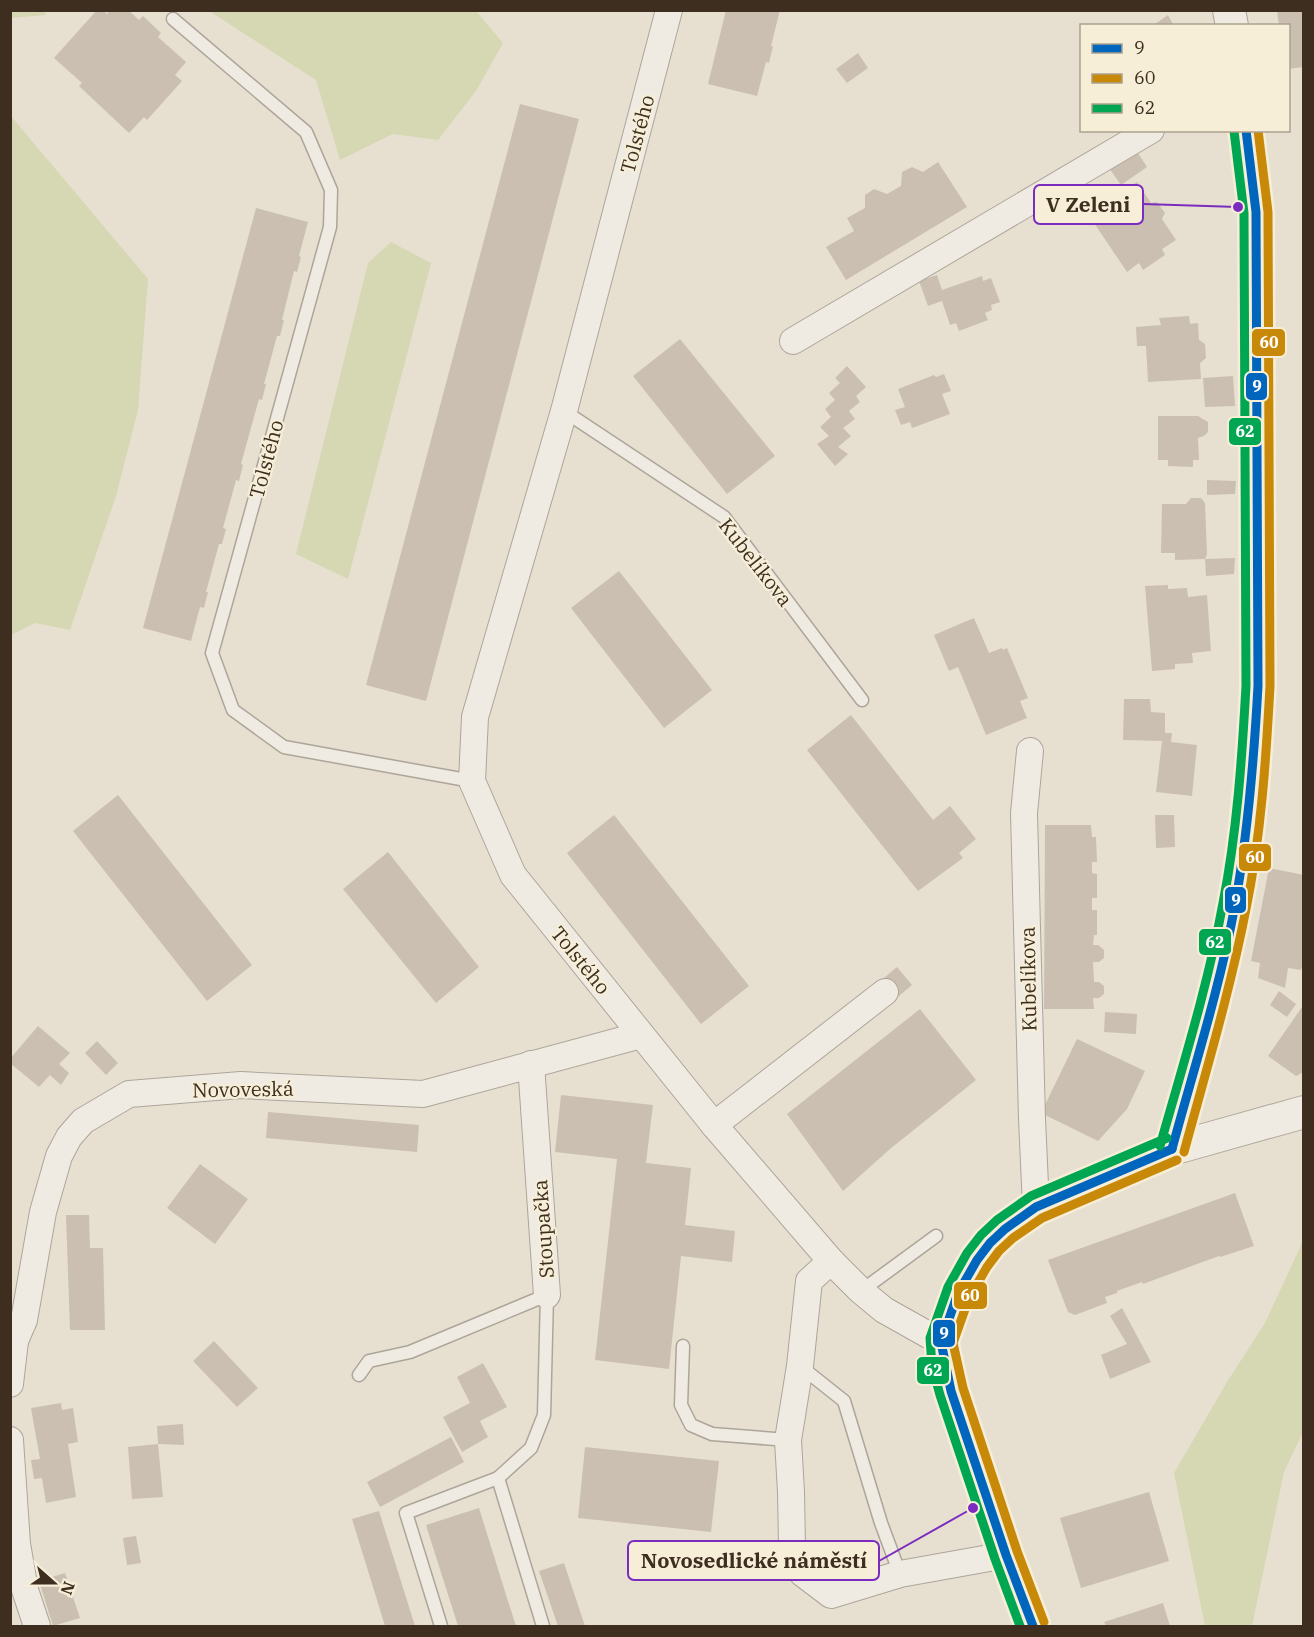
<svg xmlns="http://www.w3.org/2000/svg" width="1314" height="1637" viewBox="0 0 1314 1637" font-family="'IBM Plex Serif',serif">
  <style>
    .green { fill: #d6d7b3 }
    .building { fill: #cbbfb2 }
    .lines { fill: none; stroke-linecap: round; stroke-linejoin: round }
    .service-casing { stroke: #ada599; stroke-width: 15 }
    .minor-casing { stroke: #ada599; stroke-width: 28 }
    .tertiary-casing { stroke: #ada599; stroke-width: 34 }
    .service { stroke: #efebe3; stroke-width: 12 }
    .minor { stroke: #efebe3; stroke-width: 26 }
    .tertiary { stroke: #efebe3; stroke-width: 32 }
    .bus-1-casing { stroke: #f7eed8; stroke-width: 14 }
    .bus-2-casing { stroke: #f7eed8; stroke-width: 14 }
    .bus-3-casing { stroke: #f7eed8; stroke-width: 14 }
    .bus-1 { stroke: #0065bd; stroke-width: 9 }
    .bus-2 { stroke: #c88808; stroke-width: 9 }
    .bus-3 { stroke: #00a651; stroke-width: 9 }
    .labels { text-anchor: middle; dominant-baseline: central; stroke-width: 4.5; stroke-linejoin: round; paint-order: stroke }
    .street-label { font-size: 20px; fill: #3d2e20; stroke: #f7eed8 }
    .leader { fill: none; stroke: #7b2cbf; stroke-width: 2 }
    .callout-dot { fill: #7b2cbf; stroke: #f7eed8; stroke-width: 2 }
    .callout { fill: #f7eed8; stroke: #7b2cbf; stroke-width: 2 }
    .callout-label { font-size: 21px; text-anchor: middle; font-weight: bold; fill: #3d2e20 }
    .line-badge { stroke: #f7eed8; stroke-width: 2 }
    .badge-label { font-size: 16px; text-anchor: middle; font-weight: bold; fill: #fff }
  </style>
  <rect width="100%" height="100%" fill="#e7e0d1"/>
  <g class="green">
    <polygon points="10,11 11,10 45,11 45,15 11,18"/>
    <polygon points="209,11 476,11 503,43 476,91 438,140 393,134 340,160 316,80"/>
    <polygon points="10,115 148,279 138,410 116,496 70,630 35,623 11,635"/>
    <polygon points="391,242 431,263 348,579 296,554 368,263"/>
    <polygon points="1303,1241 1303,1432 1284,1472 1252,1626 1205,1626 1174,1473 1227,1382 1265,1323"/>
  </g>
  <g class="building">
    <polygon points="97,10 103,10 107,14 110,10 128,10 139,20 143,16 161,33 158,37 186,62 175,75 182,81 147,120 144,117 129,133 79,86 82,83 54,58"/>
    <polygon points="726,10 780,10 771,46 773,46 769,63 766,62 757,96 708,84"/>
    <polygon points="1277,10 1304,10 1304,67 1288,69 1288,26 1279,26"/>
    <polygon points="1168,15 1174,26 1152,26"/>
    <polygon points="858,53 868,68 847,83 836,69"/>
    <polygon points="520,104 579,119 426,701 366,685"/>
    <polygon points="1136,150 1147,167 1121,185 1109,168"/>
    <polygon points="938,162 967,207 846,280 826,247 854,231 847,218 865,208 865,195 874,189 887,194 901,186 902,172 912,167 923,172"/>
    <polygon points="1137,182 1151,203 1157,202 1165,213 1162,219 1176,240 1162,249 1165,255 1143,270 1139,263 1127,272 1088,214"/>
    <polygon points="256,208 308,222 299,256 301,257 297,272 294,271 282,320 284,320 280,336 277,336 264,384 266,384 262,400 259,399 241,464 243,465 239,481 236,480 223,528 226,529 222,544 219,544 206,592 208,592 204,608 200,607 191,641 143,628"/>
    <polygon points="937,275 942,290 982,276 983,281 991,278 1000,302 991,305 992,310 985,313 988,320 959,331 956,323 950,325 942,301 928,306 919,281"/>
    <polygon points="1189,316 1190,324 1198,323 1199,340 1205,344 1206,358 1200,363 1201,379 1148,382 1146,346 1137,346 1136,327 1161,325 1159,318"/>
    <polygon points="680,339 775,456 727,494 633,376"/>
    <polygon points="847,366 866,387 856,396 860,402 849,411 855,419 843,428 851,436 838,447 848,454 835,466 817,444 829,436 820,427 831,417 825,409 835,400 829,393 840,383 835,378"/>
    <polygon points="944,374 951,391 942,394 950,414 912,428 910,422 901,425 895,410 905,407 898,389 934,375 936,377"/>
    <polygon points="1233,376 1235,406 1205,407 1203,378"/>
    <polygon points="1158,416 1198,416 1208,422 1208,432 1204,436 1198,438 1199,460 1193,460 1193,467 1168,466 1168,460 1158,460"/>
    <polygon points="1207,480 1236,481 1235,494 1207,495"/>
    <polygon points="1191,498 1201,498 1205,503 1207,554 1205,559 1235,558 1234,574 1206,576 1205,559 1175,560 1175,553 1161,553 1162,504 1186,504"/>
    <polygon points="619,571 712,690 664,728 571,608"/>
    <polygon points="1168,585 1168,589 1187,588 1188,597 1207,595 1211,651 1192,653 1193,663 1175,664 1175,669 1152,671 1145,586"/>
    <polygon points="974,618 989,653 1002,648 1003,650 1007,648 1028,698 1020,701 1027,718 986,735 958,667 949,671 934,635"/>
    <polygon points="1124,699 1150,699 1151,712 1165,713 1165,733 1172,733 1171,742 1197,745 1192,796 1156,792 1162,741 1123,740"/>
    <polygon points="851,715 933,820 950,806 976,839 959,853 963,858 918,891 807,750"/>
    <polygon points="118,795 252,965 207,1001 73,831"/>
    <polygon points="614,815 749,986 701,1024 567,853"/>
    <polygon points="1155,815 1174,815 1175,847 1156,848"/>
    <polygon points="1045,825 1091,825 1092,837 1096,837 1097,862 1092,862 1092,873 1097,874 1097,898 1092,898 1092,910 1097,910 1097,935 1094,935 1093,945 1098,945 1104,950 1104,958 1099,962 1093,962 1094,982 1099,982 1104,986 1104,994 1099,998 1093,998 1094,1009 1044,1009"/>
    <polygon points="388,852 479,967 436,1003 343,889"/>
    <polygon points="1269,868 1304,875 1304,958 1301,970 1288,968 1285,988 1258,978 1260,963 1251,961"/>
    <polygon points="897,967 912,985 893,1001 878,983"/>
    <polygon points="1279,991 1296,1004 1287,1017 1270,1005"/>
    <polygon points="1302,1007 1304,1008 1304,1072 1296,1076 1268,1056"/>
    <polygon points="920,1009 976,1080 890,1149 843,1191 787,1114"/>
    <polygon points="1105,1012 1137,1014 1136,1034 1104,1032"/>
    <polygon points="38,1026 70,1053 59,1064 69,1073 61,1085 50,1075 39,1087 10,1063 10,1059"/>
    <polygon points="1077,1039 1145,1071 1127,1109 1098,1141 1041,1113"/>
    <polygon points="97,1041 118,1063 106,1075 85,1053"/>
    <polygon points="561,1095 653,1105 646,1163 691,1168 685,1225 735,1231 732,1262 681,1256 669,1369 595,1360 617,1159 555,1152"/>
    <polygon points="268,1112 419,1125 417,1152 266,1138"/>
    <polygon points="200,1164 248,1199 215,1244 167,1208"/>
    <polygon points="1235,1193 1254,1246 1220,1257 1219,1256 1143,1284 1142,1282 1117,1291 1117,1293 1105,1297 1107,1303 1075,1315 1068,1312 1048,1260"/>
    <polygon points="66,1215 89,1215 90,1248 103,1248 105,1330 70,1330"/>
    <polygon points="1122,1308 1151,1362 1110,1379 1101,1355 1127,1344 1110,1316"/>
    <polygon points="214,1341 258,1388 237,1407 193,1361"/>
    <polygon points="483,1363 507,1407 480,1421 488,1437 462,1452 443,1417 470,1403 457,1377"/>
    <polygon points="61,1403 62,1410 73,1408 78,1442 68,1444 76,1497 46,1503 42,1478 34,1479 31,1460 40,1459 31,1408"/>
    <polygon points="183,1424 184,1445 158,1444 163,1497 132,1499 128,1447 158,1444 157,1426"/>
    <polygon points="451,1437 464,1462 380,1507 367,1482"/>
    <polygon points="585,1447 719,1461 711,1532 578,1518"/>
    <polygon points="1149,1492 1169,1561 1081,1588 1060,1518"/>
    <polygon points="479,1508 508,1601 516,1626 458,1626 430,1538 426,1525"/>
    <polygon points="379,1511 383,1524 415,1626 385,1626 352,1519"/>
    <polygon points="136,1536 141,1563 127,1565 123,1538"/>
    <polygon points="564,1563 585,1626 558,1626 539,1571"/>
    <polygon points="65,1573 80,1618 53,1626 39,1581"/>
    <polygon points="1163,1603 1170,1626 1106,1626 1104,1622"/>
  </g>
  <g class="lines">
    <defs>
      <g id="service">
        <polyline points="173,19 306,132 331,190 330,227 212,653 233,710 284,747 472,781"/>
        <polyline points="564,411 724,517 862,700"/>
        <polyline points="861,1291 936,1236"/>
        <polyline points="683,1346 681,1405 691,1425 712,1434 788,1440"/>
        <polyline points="800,1366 844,1401 881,1523 900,1574"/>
        <polyline points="359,1375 369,1361 410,1352 547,1295 544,1415 531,1448 498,1478 406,1513 441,1626"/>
        <polyline points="498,1478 543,1626"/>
      </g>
      <g id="minor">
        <polyline points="669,10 564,411 475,717 472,781 513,875 714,1125 831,1261 861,1291 884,1310 941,1342"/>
        <polyline points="793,341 1151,130"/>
        <polyline points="1030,751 1024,813 1032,1119 1036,1207"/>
        <polyline points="531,1064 547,1295"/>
        <polyline points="714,1125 885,992"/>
        <polyline points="831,1261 809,1281 800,1366 788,1440 791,1492 792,1546 802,1573 831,1595 900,1574 1006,1555"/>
        <polyline points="10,1345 15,1341 24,1320 43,1212 59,1156 69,1137 83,1121 129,1094 241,1085 423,1094 641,1035"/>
        <polyline points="10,1384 15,1341"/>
        <polyline points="10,1440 17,1544 25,1590 37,1626"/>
      </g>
      <g id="tertiary">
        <polyline points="1229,10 1232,26"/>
        <path d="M1172 1149C1194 1068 1219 987 1235 905 1248 832 1254 760 1258 686L1256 212 1246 130"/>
        <polyline points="1033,1626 1006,1555 951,1391 944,1364 941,1342 948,1320 958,1293 977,1260 1005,1229 1036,1207 1172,1149 1304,1112"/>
      </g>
    </defs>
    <use href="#service" class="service-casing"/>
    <use href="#minor" class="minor-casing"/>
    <use href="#tertiary" class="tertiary-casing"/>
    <use href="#service" class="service"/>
    <use href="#minor" class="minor"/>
    <use href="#tertiary" class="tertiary"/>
    <defs>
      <g id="bus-1">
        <path d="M1172 1149C1194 1068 1220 987 1235 905 1248 833 1254 759 1258 686L1256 212 1246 130"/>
        <polyline points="1033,1626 1006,1555 951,1391 941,1342 958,1293 977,1260 990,1243 1005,1229 1036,1207 1172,1149"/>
      </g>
      <g id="bus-2">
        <path d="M1184 1152C1206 1071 1230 991 1246 909 1261 836 1266 760 1270 686L1268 212 1258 130"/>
        <polyline points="1044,1622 1017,1551 963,1388 953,1343 969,1298 987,1267 999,1251 1013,1238 1042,1218 1177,1160"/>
      </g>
      <g id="bus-3">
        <path d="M1160 1146C1183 1065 1208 985 1223 903 1237 832 1242 758 1246 686L1244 213 1234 131"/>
        <polyline points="1020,1626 995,1559 940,1395 932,1366 930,1338 948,1287 967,1253 981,1235 997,1220 1031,1196 1167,1138"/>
      </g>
    </defs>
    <use href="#bus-1" class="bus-1-casing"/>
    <use href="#bus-2" class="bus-2-casing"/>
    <use href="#bus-3" class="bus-3-casing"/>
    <use href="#bus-1" class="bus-1"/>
    <use href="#bus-2" class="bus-2"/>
    <use href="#bus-3" class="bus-3"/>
  </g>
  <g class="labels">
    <g class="street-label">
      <text transform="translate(637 134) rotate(-75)">Tolstého</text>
      <text transform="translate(266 459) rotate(-75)">Tolstého</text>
      <text transform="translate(756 562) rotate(52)">Kubelíkova</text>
      <text transform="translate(581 960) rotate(51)">Tolstého</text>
      <text transform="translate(1028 979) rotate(-91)">Kubelíkova</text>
      <text transform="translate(243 1089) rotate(-1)">Novoveská</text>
      <text transform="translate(543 1229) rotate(-94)">Stoupačka</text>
    </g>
  </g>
  <path class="leader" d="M1238 207L1143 204M973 1508L879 1561"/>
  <g class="callout-dot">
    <circle cx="1238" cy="207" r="6"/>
    <circle cx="973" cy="1508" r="6"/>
  </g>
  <g class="callout">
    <rect x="1034" y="185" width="109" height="39" rx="6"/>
    <rect x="628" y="1541" width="251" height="39" rx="6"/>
  </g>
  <g class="callout-label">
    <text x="1088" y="212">V Zeleni</text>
    <text x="754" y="1568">Novosedlické náměstí</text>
  </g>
  <g class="line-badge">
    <rect x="1251" y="328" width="35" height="29" rx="6" fill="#c88808"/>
    <rect x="1245" y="372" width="23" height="29" rx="6" fill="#0065bd"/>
    <rect x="1228" y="417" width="34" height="29" rx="6" fill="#00a651"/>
    <rect x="1238" y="843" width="34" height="29" rx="6" fill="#c88808"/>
    <rect x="1224" y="886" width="23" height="28" rx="6" fill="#0065bd"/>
    <rect x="1198" y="928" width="34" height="28" rx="6" fill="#00a651"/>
    <rect x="953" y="1281" width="35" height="29" rx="6" fill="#c88808"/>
    <rect x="932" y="1319" width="24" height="29" rx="6" fill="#0065bd"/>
    <rect x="916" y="1356" width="34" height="29" rx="6" fill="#00a651"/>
  </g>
  <g class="badge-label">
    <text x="1269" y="348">60</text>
    <text x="1257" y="392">9</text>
    <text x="1245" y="437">62</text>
    <text x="1255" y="863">60</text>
    <text x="1236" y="906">9</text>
    <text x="1215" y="948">62</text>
    <text x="970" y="1301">60</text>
    <text x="944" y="1339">9</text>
    <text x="933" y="1376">62</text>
  </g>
  <rect width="1314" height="1637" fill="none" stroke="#3d2e20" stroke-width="24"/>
  <rect x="1080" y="24" width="210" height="108" fill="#f7eed8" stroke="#ada18e" stroke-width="1.5"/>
  <rect x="1092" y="44" width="30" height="9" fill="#0065bd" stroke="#ada18e" stroke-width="1.5"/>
  <text x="1134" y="54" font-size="18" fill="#3d2e20">9</text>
  <rect x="1092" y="74" width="30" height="9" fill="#c88808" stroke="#ada18e" stroke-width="1.5"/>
  <text x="1134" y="84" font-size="18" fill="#3d2e20">60</text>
  <rect x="1092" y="104" width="30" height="9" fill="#00a651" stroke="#ada18e" stroke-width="1.5"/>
  <text x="1134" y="114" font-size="18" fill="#3d2e20">62</text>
  <g transform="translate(54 1583) rotate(111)" stroke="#f7eed8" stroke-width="4.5" paint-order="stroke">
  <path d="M0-4.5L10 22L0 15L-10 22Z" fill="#3d2e20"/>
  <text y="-9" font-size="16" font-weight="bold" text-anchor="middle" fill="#3d2e20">N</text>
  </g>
</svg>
